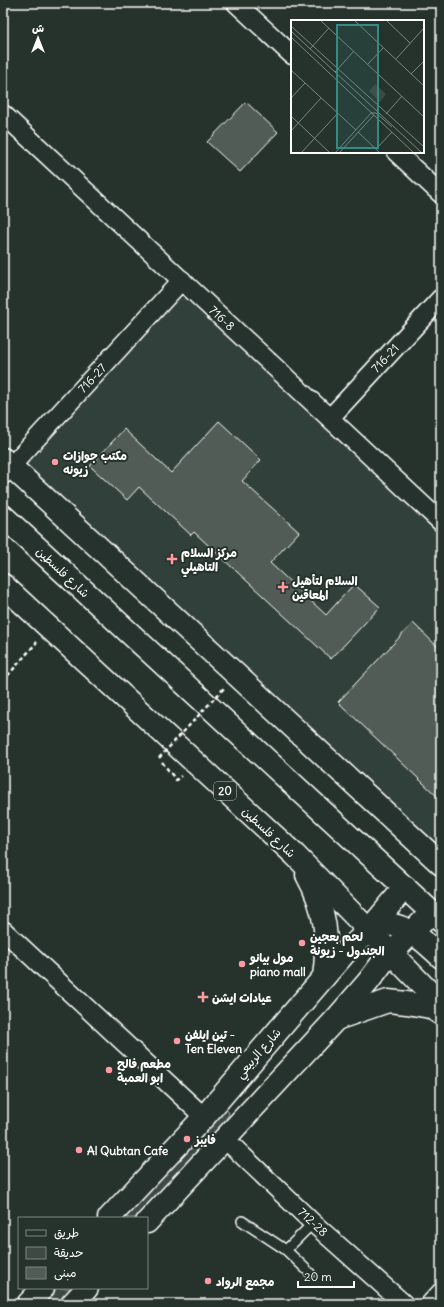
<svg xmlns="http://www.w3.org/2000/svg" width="444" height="1307" viewBox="0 0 444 1307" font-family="Delius,'Playpen Sans Arabic',sans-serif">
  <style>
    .built { fill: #333f3a }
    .green { fill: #3e4944; stroke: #9ea4a2 }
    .building { fill: #515c57; stroke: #fff }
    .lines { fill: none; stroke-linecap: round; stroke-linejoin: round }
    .lane-casing { stroke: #fff; stroke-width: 12 }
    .street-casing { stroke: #fff; stroke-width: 21 }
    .secondary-casing { stroke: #fff; stroke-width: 25 }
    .primary-casing { stroke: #fff; stroke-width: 25 }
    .path { stroke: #fff; stroke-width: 2.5; stroke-dasharray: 4 3; stroke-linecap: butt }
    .lane { stroke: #26332d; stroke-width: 9 }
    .street { stroke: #26332d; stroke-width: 18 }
    .secondary { stroke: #26332d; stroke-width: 22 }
    .primary { stroke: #26332d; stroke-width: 22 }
    .path-bridge { stroke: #fff; stroke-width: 2.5; stroke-dasharray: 4 3; stroke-linecap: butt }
    .poi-dot { fill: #ff9aa2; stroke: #26332d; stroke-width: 1.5 }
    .labels { text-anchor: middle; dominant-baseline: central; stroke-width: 4; stroke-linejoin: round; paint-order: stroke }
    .shield { fill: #26332d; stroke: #bec2c0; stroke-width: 1 }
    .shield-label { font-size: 11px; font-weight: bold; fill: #fff }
    .street-label { font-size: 12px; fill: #fff; stroke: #26332d }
    .poi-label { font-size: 12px; font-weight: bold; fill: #fff; stroke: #26332d; text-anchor: start }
    .inset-road { fill: none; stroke: #7d8581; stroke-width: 1 }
    .view { fill: #338b84; fill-opacity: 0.15; stroke: #338b84; stroke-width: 2 }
    .inset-edge { fill: none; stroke: #fff; stroke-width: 2 }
  </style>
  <rect width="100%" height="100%" fill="#26332d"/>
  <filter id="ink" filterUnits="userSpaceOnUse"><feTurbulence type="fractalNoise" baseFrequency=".025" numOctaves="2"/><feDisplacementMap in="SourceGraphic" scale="8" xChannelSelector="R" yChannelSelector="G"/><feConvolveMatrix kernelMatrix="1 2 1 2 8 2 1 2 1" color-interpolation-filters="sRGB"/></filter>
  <g filter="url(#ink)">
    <polygon class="built" points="182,280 441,522 441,864 11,466"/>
    <g class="green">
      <polygon points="224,1109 228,1111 229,1114 213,1139 141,1218 122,1218"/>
      <polygon points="57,1288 75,1288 61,1304 42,1304"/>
    </g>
    <g class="building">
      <polygon points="246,102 278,132 240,172 207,142"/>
      <polygon points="219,421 261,460 242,481 299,532 270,563 326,615 354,584 380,607 331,659 194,532 191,535 139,487 127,500 90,466 124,429 171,473"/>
      <polygon points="413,623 441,650 441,800 338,702"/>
    </g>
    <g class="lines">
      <defs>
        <g id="lane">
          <polyline points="242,1221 286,1250 310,1273"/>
          <polyline points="286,1250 313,1223"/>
        </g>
        <g id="street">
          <polyline points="236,3 292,55"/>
          <polyline points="3,114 441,522"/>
          <polyline points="396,152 441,194"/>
          <polyline points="330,418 441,298"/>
          <polyline points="3,475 182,280"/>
          <polyline points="3,930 204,1117"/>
          <polyline points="224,1138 313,1223 404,1304"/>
          <polyline points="430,1304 441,1292"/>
        </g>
        <g id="secondary">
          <polyline points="3,459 441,864"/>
          <polyline points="109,1218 204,1117 324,977 344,954 369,930 405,887"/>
          <polyline points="147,1222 336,1019 368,982 383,962 432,912"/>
          <polyline points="28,1304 43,1288"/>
          <polyline points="72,1304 87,1288"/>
        </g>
        <g id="primary">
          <polyline points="3,516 441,921"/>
          <polyline points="3,585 295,855 441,1004"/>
          <path d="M307 875C326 909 329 939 324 977"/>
          <path d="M369 930C396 913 422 939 441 957"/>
          <polyline points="336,1019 388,1001 407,1003 430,1007 441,1014"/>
        </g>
      </defs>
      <use href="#lane" class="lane-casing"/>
      <use href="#street" class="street-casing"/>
      <use href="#secondary" class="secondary-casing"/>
      <use href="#primary" class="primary-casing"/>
      <g class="path">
        <polyline points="3,681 37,642"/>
        <polyline points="162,762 176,780 181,776"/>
      </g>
      <use href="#lane" class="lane"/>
      <use href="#street" class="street"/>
      <use href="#secondary" class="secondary"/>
      <use href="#primary" class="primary"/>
      <polyline class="path-bridge" points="159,758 225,687"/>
    </g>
  </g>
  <g class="poi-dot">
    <circle cx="55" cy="462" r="4"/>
    <path d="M170 553h4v4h4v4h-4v4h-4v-4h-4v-4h4z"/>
    <path d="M281 581h4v4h4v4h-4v4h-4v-4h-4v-4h4z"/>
    <circle cx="302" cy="943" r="4"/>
    <circle cx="242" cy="964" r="4"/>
    <path d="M201 991h4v4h4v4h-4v4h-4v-4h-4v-4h4z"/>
    <circle cx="177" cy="1041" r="4"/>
    <circle cx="109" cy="1070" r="4"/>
    <circle cx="187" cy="1139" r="4"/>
    <circle cx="79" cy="1150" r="4"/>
    <circle cx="208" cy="1281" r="4"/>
  </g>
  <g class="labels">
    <rect class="shield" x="214" y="782" width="22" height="18" rx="3"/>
    <g class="shield-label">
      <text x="225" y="791">20</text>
    </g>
    <g class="street-label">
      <text transform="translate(222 318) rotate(43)">716-8</text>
      <text transform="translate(385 358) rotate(-47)">716-21</text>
      <text transform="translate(92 378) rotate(-47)">716-27</text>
      <text transform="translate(63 572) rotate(43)">شارع فلسطين</text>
      <text transform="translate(269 832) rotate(43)">شارع فلسطين</text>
      <text transform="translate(258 1053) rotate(-49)">شارع الربيعي</text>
      <text transform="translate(313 1222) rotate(43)">712-28</text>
    </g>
    <g class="poi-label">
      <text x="63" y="455">مكتب جوازات<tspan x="63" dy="14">زيونه</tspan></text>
      <text x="181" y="552">مركز السلام<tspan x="181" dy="14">التاهيلي</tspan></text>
      <text x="292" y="580">السلام لتأهيل<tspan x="292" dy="14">المعاقين</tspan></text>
      <text x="310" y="936">لحم بعجين<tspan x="310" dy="14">الجندول - زيونة</tspan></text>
      <text x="250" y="957">مول بيانو<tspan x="250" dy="14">piano mall</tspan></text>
      <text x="212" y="997">عيادات ايشن</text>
      <text x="185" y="1034">تين ايلفن -<tspan x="185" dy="14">Ten Eleven</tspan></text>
      <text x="117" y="1063">مطعم فالح<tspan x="117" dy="14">ابو العمبة</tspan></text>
      <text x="195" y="1139">فايبز</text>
      <text x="87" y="1150">Al Qubtan Cafe</text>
      <text x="216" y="1281">مجمع الرواد</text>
    </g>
  </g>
  <g transform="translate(291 20)">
    <rect width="133" height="133" fill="#26332d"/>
    <path d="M84 64 95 74 89 82 78 71Z" fill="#3e4944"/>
    <path class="inset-road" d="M29 0 133 97M63 0 133 66M95 0 119 23M0 6 133 127M0 11 131 133M0 17 123 133M19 29 38 8M105 39 133 8M77 44 92 28M0 50 65 110M44 52 63 31M120 54 133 41M0 78 14 63M80 93H85L101 107M95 94 111 76M0 96 39 133M0 111 30 78M67 112 89 133M85 129 101 112M10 133 47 93M44 133 81 92M48 133 83 95"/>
    <path class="view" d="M46 5H87V128H46Z"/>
    <rect width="133" height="133" class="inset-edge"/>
  </g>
  <rect width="444" height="1307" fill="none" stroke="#26332d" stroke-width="16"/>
  <rect x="8" y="8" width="428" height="1291" fill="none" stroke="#fff" stroke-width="1.5" filter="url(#ink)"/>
  <rect x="18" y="1217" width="130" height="72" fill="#26332d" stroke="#7d8581"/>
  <rect x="26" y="1230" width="20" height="6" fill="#26332d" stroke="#7d8581"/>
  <text x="54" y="1237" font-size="12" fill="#ffffff">طريق</text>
  <rect x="26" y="1247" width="20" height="12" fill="#3e4944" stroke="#7d8581"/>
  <text x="54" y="1257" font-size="12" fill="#ffffff">حديقة</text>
  <rect x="26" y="1267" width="20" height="12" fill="#515c57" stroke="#7d8581"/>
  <text x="54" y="1277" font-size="12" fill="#ffffff">مبنى</text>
  <g transform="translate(38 38)" stroke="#26332d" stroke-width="3" paint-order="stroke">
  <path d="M0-3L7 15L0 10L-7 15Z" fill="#ffffff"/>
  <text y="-6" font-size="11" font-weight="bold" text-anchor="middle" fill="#ffffff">ش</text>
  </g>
  <path d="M298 1281v6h56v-6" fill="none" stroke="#ffffff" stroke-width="2"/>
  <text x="304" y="1281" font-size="12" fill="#ffffff" stroke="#26332d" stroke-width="3" paint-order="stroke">20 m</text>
</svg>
